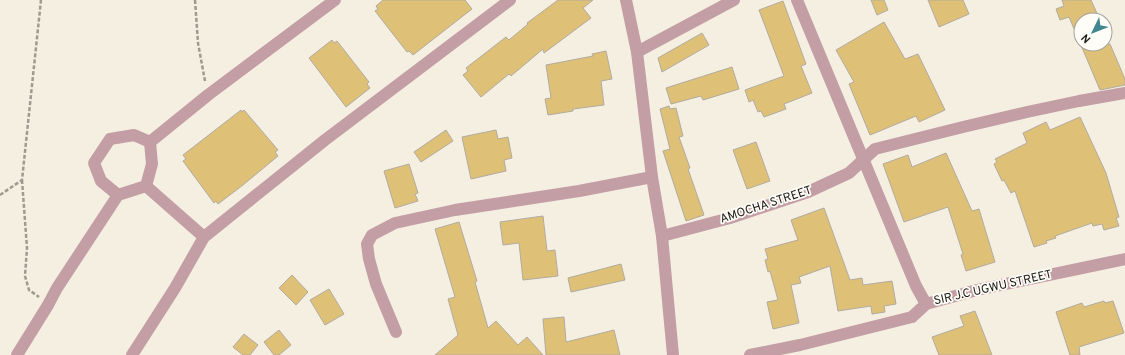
<svg xmlns="http://www.w3.org/2000/svg" width="1125" height="355" viewBox="0 0 1125 355" font-family="Overpass,sans-serif">
  <style>
    .building { fill: #dfc077; stroke: #b1ab9f }
    .lines { fill: none; stroke-linecap: round; stroke-linejoin: round }
    .path { stroke: #9e9a90; stroke-width: 2.5; stroke-dasharray: 4 2; stroke-linecap: butt }
    .minor { stroke: #c39ea5; stroke-width: 12 }
    .tertiary { stroke: #c39ea5; stroke-width: 12 }
    .labels { text-anchor: middle; dominant-baseline: central; stroke-width: 3.5; stroke-linejoin: round; paint-order: stroke }
    .street-label { font-size: 12px; fill: #191712; stroke: #fffdf7 }
  </style>
  <rect width="100%" height="100%" fill="#f5efe2"/>
  <g class="building">
    <polygon points="383,0 465,0 472,9 413,55 409,51 407,52 375,11 378,9 376,6"/>
    <polygon points="558,0 593,0 583,8 591,18 544,53 543,49 511,76 509,74 481,97 463,75 468,71 466,68 506,37 509,40 528,24 527,23"/>
    <polygon points="871,0 884,0 888,10 877,15"/>
    <polygon points="928,0 963,0 969,14 939,27"/>
    <polygon points="1062,0 1091,0 1100,20 1081,20 1081,44 1110,44 1125,79 1125,85 1100,90 1069,17 1060,20 1056,9 1064,6"/>
    <polygon points="783,1 806,64 801,66 812,93 784,104 786,109 764,117 761,111 758,112 753,100 749,102 745,90 784,76 759,10"/>
    <polygon points="884,22 905,59 918,54 945,110 919,122 916,116 870,135 849,84 854,82 836,50"/>
    <polygon points="702,33 709,45 662,72 658,58"/>
    <polygon points="332,40 334,43 337,41 369,82 367,84 370,88 346,107 309,58"/>
    <polygon points="606,51 612,79 601,81 604,105 573,109 573,111 548,115 545,99 551,98 546,65 593,56 592,54"/>
    <polygon points="732,67 739,89 703,100 701,96 671,104 666,88"/>
    <polygon points="669,106 670,109 676,108 683,136 679,137 690,168 688,169 704,215 686,221 663,151 670,149 660,109"/>
    <polygon points="241,110 242,112 244,110 278,150 275,152 278,156 243,185 218,204 216,201 214,203 183,161 186,159 183,155"/>
    <polygon points="1080,117 1106,173 1119,217 1116,218 1119,226 1104,230 1102,224 1093,226 1092,223 1055,236 1056,238 1046,241 1047,243 1034,247 1015,191 1011,193 1004,180 1002,181 994,164 997,162 995,159 1027,143 1023,133 1046,122 1050,130"/>
    <polygon points="446,130 453,141 421,162 414,152"/>
    <polygon points="496,130 498,139 508,137 512,158 504,160 506,171 471,179 462,137"/>
    <polygon points="756,142 770,181 747,189 733,150"/>
    <polygon points="946,153 972,211 979,209 995,262 966,271 961,255 963,254 948,207 904,222 883,164 908,155 912,167"/>
    <polygon points="409,164 418,193 415,194 418,201 395,208 384,171"/>
    <polygon points="824,208 850,280 862,278 863,285 892,281 896,304 884,306 885,312 872,314 871,306 838,311 830,266 799,277 801,283 791,285 799,323 773,329 767,302 778,300 770,271 768,272 765,260 768,259 765,249 798,240 791,220"/>
    <polygon points="543,216 547,251 555,250 558,276 523,280 519,243 503,245 500,222"/>
    <polygon points="459,222 477,281 475,282 488,328 496,321 518,345 527,337 543,355 435,355 458,335 448,299 455,297 435,229"/>
    <polygon points="621,264 625,280 571,292 568,278"/>
    <polygon points="292,275 308,292 296,305 279,288"/>
    <polygon points="329,289 344,314 325,325 310,300"/>
    <polygon points="1104,301 1105,303 1113,301 1124,333 1079,347 1080,355 1070,355 1056,312 1082,303 1084,307"/>
    <polygon points="975,311 992,355 939,355 932,337 964,326 960,316"/>
    <polygon points="564,317 566,342 614,330 620,355 546,355 543,319"/>
    <polygon points="279,330 291,345 279,355 274,355 264,342"/>
    <polygon points="244,334 258,345 250,355 243,355 233,347"/>
  </g>
  <g class="lines">
    <g class="path">
      <polyline points="195,0 198,43 205,81"/>
      <polyline points="22,180 27,248 25,276 29,290 39,297"/>
      <polyline points="0,195 22,180 41,0"/>
    </g>
    <g class="minor">
      <polyline points="797,0 916,286 926,304"/>
      <polyline points="637,52 734,0"/>
      <polyline points="118,195 101,181 94,163 110,139 134,135 150,142"/>
      <polyline points="662,236 730,218 808,192 849,173 875,149 963,127 1027,112 1079,101 1125,93"/>
      <polyline points="204,237 146,186 152,164 150,142 208,95 335,0"/>
      <polyline points="396,332 376,284 369,259 367,244 372,235 395,223 455,210 579,191 652,177"/>
      <polyline points="17,355 48,305 57,288 118,195 146,186"/>
      <polyline points="132,355 175,288 204,237 325,140 510,0"/>
      <polyline points="750,355 800,345 912,317 926,304 977,290 1125,259"/>
    </g>
    <polyline class="tertiary" points="626,0 637,52 652,177 662,236 673,355"/>
  </g>
  <g class="labels">
    <g class="street-label">
      <text transform="translate(766 205) rotate(-18)">AMOCHA STREET</text>
      <text transform="translate(993 288) rotate(-13)">SIR J.C UGWU STREET</text>
    </g>
  </g>
  <g transform="translate(1093 32) rotate(227)"><circle r="19" fill="#fffdf7" stroke="#a3a19b"/>
  <path d="M0-3L7 15L0 10L-7 15Z" fill="#418791"/>
  <text y="-6" font-size="11" font-weight="bold" text-anchor="middle" fill="#191712">N</text>
  </g>
</svg>
